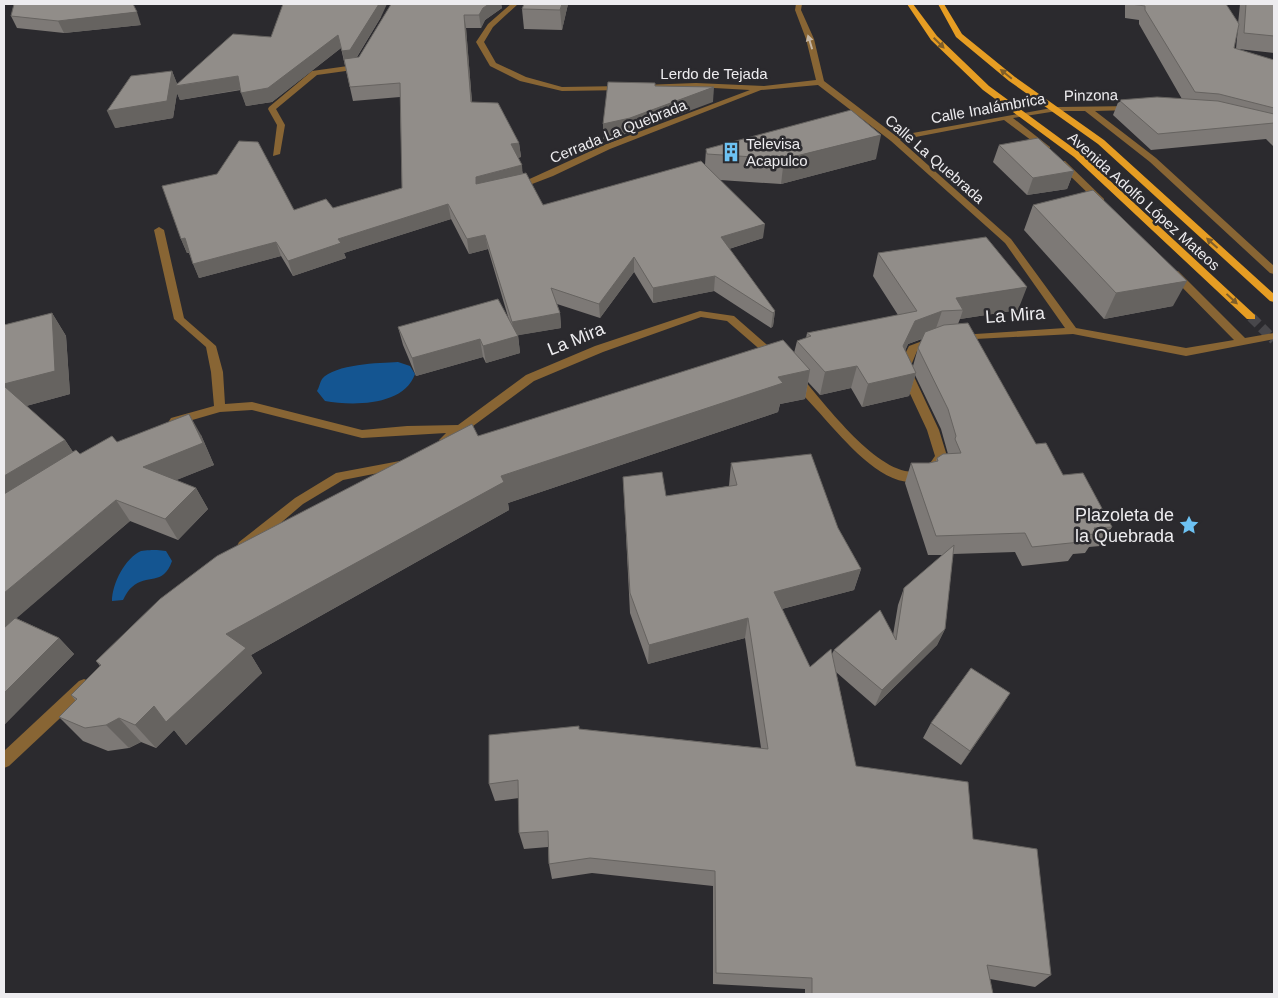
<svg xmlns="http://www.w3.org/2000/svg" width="1278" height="998" viewBox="0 0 1278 998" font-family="Arial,sans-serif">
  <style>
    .water { fill: #145591 }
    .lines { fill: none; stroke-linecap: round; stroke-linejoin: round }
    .major-tunnel { stroke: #48474b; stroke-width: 10; stroke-dasharray: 10 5; stroke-linecap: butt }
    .minor { fill: #886534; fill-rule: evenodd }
    .major { fill: #e69d23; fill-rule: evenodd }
    .wall { fill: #7d7976; fill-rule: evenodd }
    .shaded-wall { fill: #666360 }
    .building { fill: #918d89; stroke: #666360 }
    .oneway { fill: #c5b6a4 }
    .oneway2 { fill: #7f5e29 }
    .labels { text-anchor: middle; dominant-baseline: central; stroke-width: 5; stroke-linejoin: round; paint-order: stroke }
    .far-street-label { font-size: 15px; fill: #edecef; stroke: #2b2a2e }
    .far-poi-label { font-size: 15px; fill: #edecef; stroke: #2b2a2e; text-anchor: start }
    .street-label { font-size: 18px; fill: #edecef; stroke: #2b2a2e }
    .poi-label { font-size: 18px; fill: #edecef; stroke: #2b2a2e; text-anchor: end }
  </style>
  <rect width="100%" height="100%" fill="#2b2a2e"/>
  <g class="water">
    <path d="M398 362 410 366 415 374C404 406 353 406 325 401L317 391C319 388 320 382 322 379 335 364 379 363 398 362Z"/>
    <path d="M157 550 166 551 172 561C163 587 147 573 132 587 128 590 125 596 123 600L112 601C112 584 125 558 141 551 146 550 153 550 157 550Z"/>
  </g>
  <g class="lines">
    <polyline class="major-tunnel" points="1251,317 1274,340"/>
    <g class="minor">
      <polygon points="511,4 518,4 493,27 484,42 496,63 526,77 562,87 623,86 627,88 626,90 562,91 520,81 490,66 476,42 488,24"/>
      <polygon points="796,4 802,4 801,10 814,39 824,81 896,136 1057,107 1135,106 1135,110 1132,110 1095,111 1156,158 1274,266 1274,274 1270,273 1150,162 1085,111 1057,111 1013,118 1050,147 1050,151 1047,152 1004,120 900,140 1011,239 1076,328 1186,348 1234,340 1170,275 1170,271 1178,271 1245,338 1274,333 1274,339 1186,356 1073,334 956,340 955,338 956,336 960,335 1065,328 1005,243 891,141 818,85 761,90 610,149 553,176 519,189 512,187 604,145 750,90 696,87 646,89 643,89 643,85 696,83 764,86 816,80 806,39 795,10"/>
      <polygon points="357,61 364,63 360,69 317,75 276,109 285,125 280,154 273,156 277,125 268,109 269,107 312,71 355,65"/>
      <polygon points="1059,161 1065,161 1104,199 1104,203 1098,203 1059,165"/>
      <polygon points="159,227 164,230 184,318 216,346 223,372 225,404 252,402 362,430 407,426 458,425 526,375 595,346 700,311 734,316 781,357 780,360 772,360 727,321 701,317 603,352 534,381 465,432 445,444 439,440 446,433 362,438 252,410 220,412 175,425 171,424 169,421 171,418 214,406 211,372 206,347 174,319 154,230"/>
      <path d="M933 337 937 339 938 341 937 343 917 351 910 368 939 430 947 456C911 520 853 450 824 418 813 405 799 392 789 377L791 374H799C823 401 880 480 919 471 926 470 931 462 935 456L927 430 898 368 909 346Z"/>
      <polygon points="405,460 411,464 409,467 343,480 303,504 249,550 239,550 237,546 239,542 295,498 336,473"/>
      <polygon points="84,679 89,681 91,686 89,691 9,766 4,768 4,751 79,681"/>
    </g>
    <g class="major">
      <polygon points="907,4 913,4 937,36 989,86 1080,153 1255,315 1255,319 1247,319 1074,157 983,90 931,40"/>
      <polygon points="938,4 944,4 962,34 1015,77 1104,140 1274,294 1274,302 1270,301 1098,144 1009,81 956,37"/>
    </g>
  </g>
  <g class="wall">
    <polygon points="391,4 501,4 502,8 485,20 481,28 466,28 472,102 519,143 521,157 518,158 523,174 543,205 705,165 706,149 876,159 781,184 720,180 763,238 729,249 775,311 773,326 771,328 714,291 653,303 634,272 600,318 557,304 560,313 561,328 518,335 520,353 486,363 483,357 416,376 403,345 398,327 509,320 488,249 469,254 451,219 344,253 346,258 293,276 281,256 199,278 189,253 187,253 181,239 294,210 333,208 402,188 400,97 353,101 341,48 272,102 246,106 241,90 180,100 177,93 173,118 115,128 172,71 177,84 271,37 381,17 357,57 359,57 390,6"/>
    <polygon points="568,4 562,30 524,29 522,9"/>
    <path d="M1125 4H1226L1238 24 1240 4H1274V53L1238 49 1274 60V147L1266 139 1151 150 1113 115 1119 100 1182 99 1139 24V20L1125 18ZM1238 27 1236 49 1234 48Z"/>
    <polygon points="11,16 141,25 64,33 17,28"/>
    <polygon points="999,145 1074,171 1067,189 1027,195 993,162"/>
    <polygon points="1033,205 1173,306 1104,319 1024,230"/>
    <path d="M878 253 1018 310 960 319 958 324 1036 444 1063 475 1112 527 1100 546 1089 547 1085 553 1073 554 1068 561 1022 566 1015 552 953 554 945 629 937 645 875 706 836 672 856 766 973 839 1051 975 1035 987 990 979 993 994H805V989L713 984V886L592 873 552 879 549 864 548 847 524 849 519 833V798L495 801 489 784 580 729 761 748 745 638 648 664 630 613 623 477 666 496 729 486 731 463 838 528 861 569 854 590 782 609 810 667 832 654 834 650 893 635 898 605 904 588 943 555H928L905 483 911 463H929L936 461 937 458 948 454 941 429 915 375 909 396 862 407 851 388 820 395 808 382 805 399 780 404 778 412 508 503 509 510 251 655 262 673 186 745 174 730 156 748 141 742 129 748 108 751 83 741 59 717 76 701 71 695 100 666 96 661 478 436 794 353 797 341 806 338 807 333 898 315 873 276ZM922 339 918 348 913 366 905 351 908 344Z"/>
    <polygon points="52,313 66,336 70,394 26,406 65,440 73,452 80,454 117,442 201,435 214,465 176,480 196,488 208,509 178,540 130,521 16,618 59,638 74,654 4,725 4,325"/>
    <polygon points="1010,693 961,765 923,738 931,723"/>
  </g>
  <g class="shaded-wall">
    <polygon points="379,4 387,4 381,17 353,63 345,64 342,51"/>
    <polygon points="489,4 501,4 502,8 485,20 481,28 479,15 483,8"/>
    <polygon points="562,4 568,4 562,30 560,10"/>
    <polygon points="137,12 141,25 64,33 58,21"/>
    <polygon points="464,15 466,28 473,116 471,102"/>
    <polygon points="338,35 341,48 272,102 246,106 241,93"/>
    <polygon points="172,71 178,86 238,76 243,89 180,100 177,93 173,118 115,128 107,111"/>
    <polygon points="714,87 713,102 630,133 603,139 603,124"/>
    <polygon points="881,135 876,159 781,184 784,159"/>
    <polygon points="519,143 521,157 513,158 511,144"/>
    <polygon points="522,165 523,179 476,184 476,177"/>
    <polygon points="1074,171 1067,189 1027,195 1033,178"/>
    <polygon points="448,204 451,219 344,253 346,258 293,276 288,261 338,239"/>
    <polygon points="765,224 763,238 719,252 721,237"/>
    <polygon points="485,235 488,249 469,254 467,239"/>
    <polygon points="185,238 191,252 187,253 181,239"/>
    <polygon points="276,242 281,256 199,278 193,264"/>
    <polygon points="634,257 634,272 600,318 599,304"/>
    <polygon points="715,276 714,291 653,303 653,288"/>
    <polygon points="1187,281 1173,306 1104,319 1116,293"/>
    <polygon points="1027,287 1018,310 960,319 963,310 956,298"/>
    <polygon points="775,311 773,326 771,328 773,313"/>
    <polygon points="942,311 934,334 908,344 896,369 903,346 915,321"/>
    <polygon points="52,313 66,336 70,394 19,408 4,387 4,384"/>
    <polygon points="560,313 561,328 514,336 512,322"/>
    <polygon points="518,336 520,353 486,363 483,346"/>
    <polygon points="480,339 483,357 416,376 412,358"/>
    <polygon points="857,366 851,388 820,395 825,372"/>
    <polygon points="810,370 805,399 780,404 778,412 508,503 509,510 251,655 262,673 186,745 174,730 156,748 135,725 226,634 501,476 778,377"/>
    <polygon points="916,373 909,396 862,407 868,384"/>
    <polygon points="189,414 201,435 214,465 157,488 143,467"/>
    <polygon points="65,440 80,463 4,510 4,476"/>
    <polygon points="196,488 208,509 178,540 165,519"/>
    <polygon points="116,500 130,521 4,629 4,593"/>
    <polygon points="861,569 854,590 770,612 774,592"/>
    <polygon points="748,618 745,638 648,664 649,645"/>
    <polygon points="945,629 937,645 875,706 882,690"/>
    <polygon points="59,638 74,654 4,725 4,693"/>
    <polygon points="1010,693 1000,709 961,765 970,751"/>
    <polygon points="119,718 141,742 129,748 106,725"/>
  </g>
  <g class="building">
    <polygon points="14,4 133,4 137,12 58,21 11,16"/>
    <polygon points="283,4 379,4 350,50 342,51 338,35 268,88 241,93 238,76 175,86 233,34 271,37"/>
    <polygon points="391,4 489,4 483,8 479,15 464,15 471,102 498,103 519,143 511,144 522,165 476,177 476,184 526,173 543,205 701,161 765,224 721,237 775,311 773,313 715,276 653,288 634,257 599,304 551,288 560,313 512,322 485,235 467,239 448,204 338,239 341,243 288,261 276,242 193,264 185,238 181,239 162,186 217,174 239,141 258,142 294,210 326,199 333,208 402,188 400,83 350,87 344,59 359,57 390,6"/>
    <polygon points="524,4 562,4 560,10 522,9"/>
    <polygon points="1131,4 1226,4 1239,24 1234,48 1274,60 1274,108 1219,94 1195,92 1145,10 1145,6"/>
    <polygon points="1246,4 1274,4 1274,36 1244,33"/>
    <polygon points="172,71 167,101 107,111 131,76"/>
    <polygon points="608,82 655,83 655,86 714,87 630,118 603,124"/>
    <polygon points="1157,97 1218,101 1274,114 1274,123 1158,134 1119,100"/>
    <polygon points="851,110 881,135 784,159 707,154 706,149"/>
    <polygon points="1038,138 1074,171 1033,178 999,145"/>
    <polygon points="1093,190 1187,281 1116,293 1033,205"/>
    <polygon points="986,237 1027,287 956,298 963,310 942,311 915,321 903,346 916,373 868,384 857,366 825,372 797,341 811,336 807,333 917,311 878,253"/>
    <polygon points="498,299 518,336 483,346 480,339 412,358 398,327"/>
    <polygon points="52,313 55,371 4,384 4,325"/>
    <polygon points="968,323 1036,444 1046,443 1063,475 1083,473 1112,527 1094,528 1097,534 1077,535 1080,542 1032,547 1025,533 936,536 911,463 929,463 938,461 937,458 943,454 961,453 955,439 956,436 948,409 918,348 925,332 944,325"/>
    <polygon points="783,340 810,370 778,377 783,383 501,476 504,482 226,634 246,648 166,722 154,706 135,725 119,718 106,725 85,728 59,717 77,699 71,695 101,665 96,661 160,599 217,556 472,424 478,436"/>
    <polygon points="4,386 65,440 4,476"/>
    <polygon points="189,414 203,443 143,467 196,488 165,519 116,500 4,593 4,494 76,450 80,454 112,436 117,442"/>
    <polygon points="811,454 838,528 861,569 774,592 810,667 831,649 856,766 968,782 973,839 1037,849 1051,975 987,965 993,994 812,994 812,978 716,973 715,871 590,858 549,864 548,831 519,833 518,780 489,784 489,735 579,726 579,729 768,749 748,618 649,645 630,593 623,477 662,472 666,496 737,485 731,463"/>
    <polygon points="954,545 945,629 882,690 834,650 880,610 896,640 904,588"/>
    <polygon points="15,618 59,638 4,693 4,628"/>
    <polygon points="971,668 1010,693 970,751 931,723"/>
  </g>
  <defs><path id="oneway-solid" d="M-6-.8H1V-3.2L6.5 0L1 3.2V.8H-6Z" transform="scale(1.25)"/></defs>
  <use class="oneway" href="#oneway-solid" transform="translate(810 42) rotate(-107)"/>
  <g class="oneway2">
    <use href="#oneway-solid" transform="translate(939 43) rotate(45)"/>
    <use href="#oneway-solid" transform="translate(1006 74) rotate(-141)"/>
    <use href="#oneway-solid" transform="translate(1212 243) rotate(-138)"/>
    <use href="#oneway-solid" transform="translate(1232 299) rotate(43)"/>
  </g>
  <defs>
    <symbol id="building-bare" viewBox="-9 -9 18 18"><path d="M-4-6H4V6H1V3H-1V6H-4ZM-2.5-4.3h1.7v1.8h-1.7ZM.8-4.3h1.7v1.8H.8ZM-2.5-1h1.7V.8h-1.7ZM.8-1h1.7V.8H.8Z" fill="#6dc2f3" stroke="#2b2a2e" stroke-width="2.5" paint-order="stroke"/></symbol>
    <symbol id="sight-bare" viewBox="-9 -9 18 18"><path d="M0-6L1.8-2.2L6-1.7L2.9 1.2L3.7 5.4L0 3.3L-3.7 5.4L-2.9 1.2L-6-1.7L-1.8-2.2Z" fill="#6dc2f3" stroke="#2b2a2e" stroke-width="2.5" paint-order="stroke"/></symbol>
  </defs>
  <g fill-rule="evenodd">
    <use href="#building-bare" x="717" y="138" width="28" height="28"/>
    <use href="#sight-bare" x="1175" y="511" width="28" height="28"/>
  </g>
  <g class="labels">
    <g class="far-street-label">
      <text x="714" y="73">Lerdo de Tejada</text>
      <text transform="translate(1091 95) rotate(-1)">Pinzona</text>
      <text transform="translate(988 108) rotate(-10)">Calle Inalámbrica</text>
      <text transform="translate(618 131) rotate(-22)">Cerrada La Quebrada</text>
      <text transform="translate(935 159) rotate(41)">Calle La Quebrada</text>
      <text transform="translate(1144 201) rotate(42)">Avenida Adolfo López Mateos</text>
    </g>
    <g class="far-poi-label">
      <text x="746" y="143">Televisa<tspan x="746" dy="17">Acapulco</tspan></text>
    </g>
    <g class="street-label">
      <text transform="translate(1015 315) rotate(-4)">La Mira</text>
      <text transform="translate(576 339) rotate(-22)">La Mira</text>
    </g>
    <g class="poi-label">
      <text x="1174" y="515">Plazoleta de<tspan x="1174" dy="21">la Quebrada</tspan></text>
    </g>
  </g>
  <rect width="1278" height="998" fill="none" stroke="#edecef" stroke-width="10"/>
</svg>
